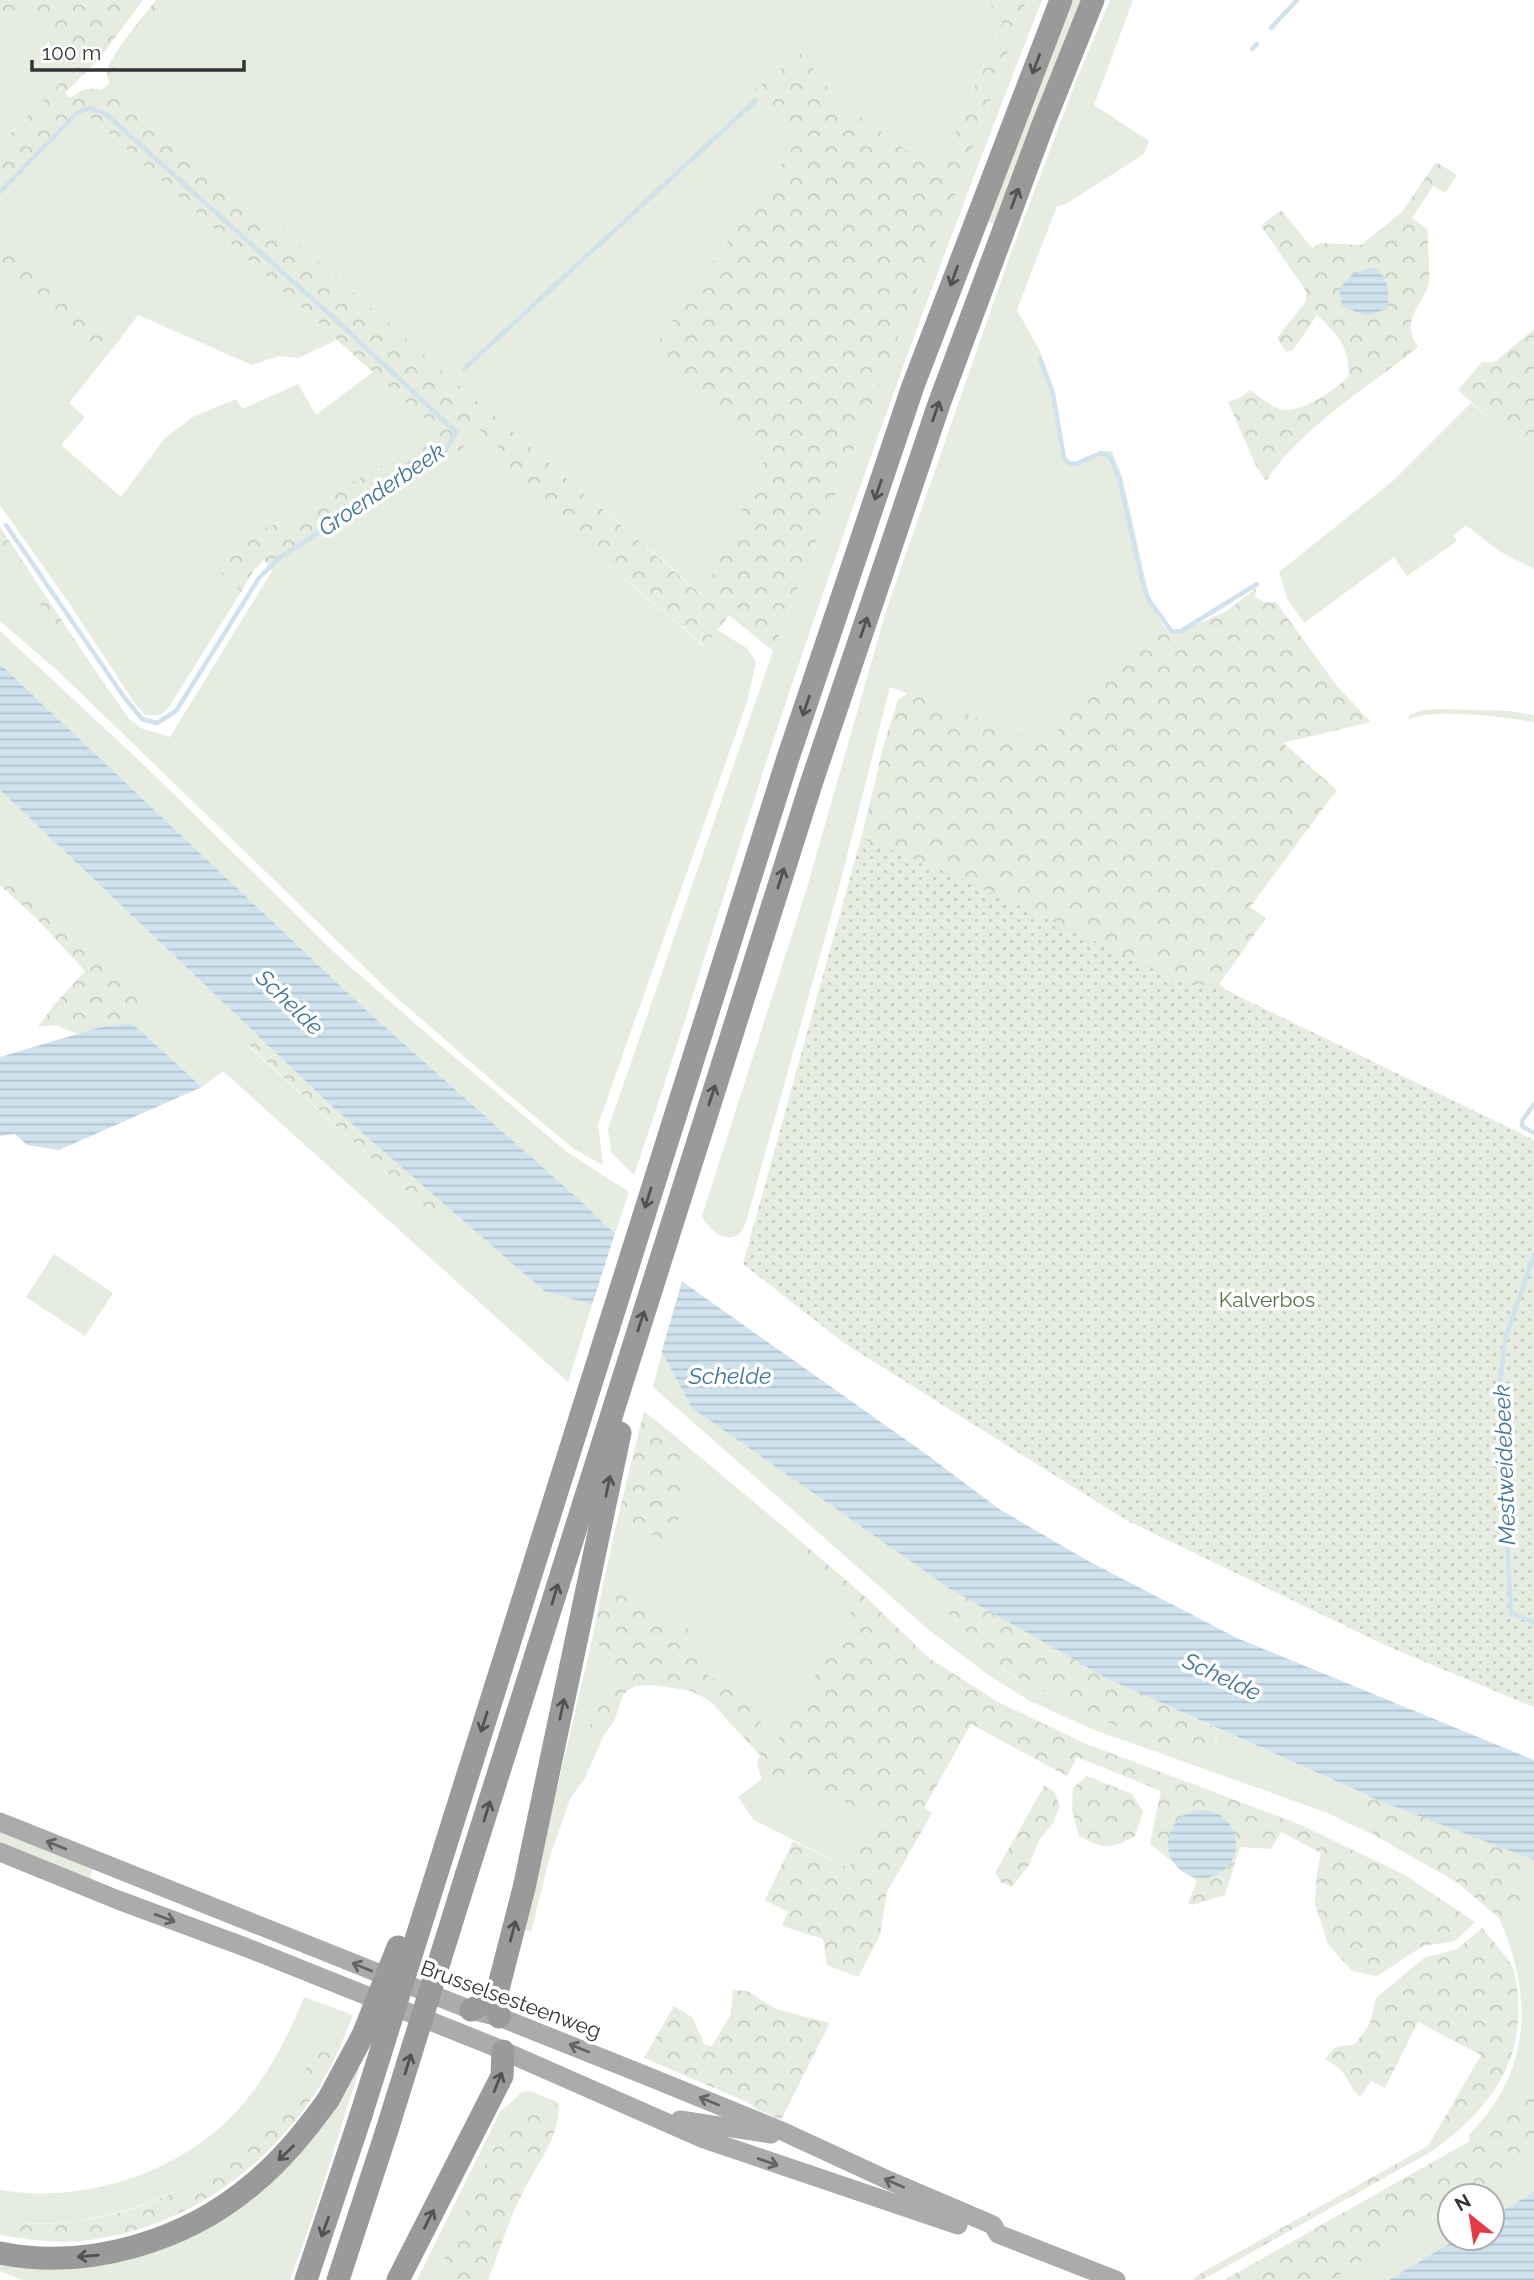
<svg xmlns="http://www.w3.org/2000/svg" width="1534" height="2280" viewBox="0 0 1534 2280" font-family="Raleway,sans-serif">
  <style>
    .green { fill: #e6ecdf }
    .forest { fill: url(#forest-crowns) }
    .park { fill: url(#park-dots) }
    .water { fill: url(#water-rules) }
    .pier { fill: #fff }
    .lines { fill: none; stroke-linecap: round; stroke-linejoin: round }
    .stream { stroke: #cfe2ee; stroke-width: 4.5 }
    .primary { stroke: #ababab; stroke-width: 19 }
    .motorway { stroke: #9a9a9a; stroke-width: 23 }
    .motorway-bridge { stroke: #9a9a9a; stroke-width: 23 }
    .oneway { stroke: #525252 }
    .oneway2 { stroke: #636363 }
    .labels { text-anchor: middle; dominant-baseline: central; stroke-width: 7; stroke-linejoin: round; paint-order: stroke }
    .park-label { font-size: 21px; fill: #56703f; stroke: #fff }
    .street-label { font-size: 21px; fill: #333; stroke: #fff }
    .water-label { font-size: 23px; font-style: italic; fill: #3f7597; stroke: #fff }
  </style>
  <defs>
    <pattern id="forest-crowns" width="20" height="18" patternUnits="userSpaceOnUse" patternTransform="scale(1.75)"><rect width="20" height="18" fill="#e6ecdf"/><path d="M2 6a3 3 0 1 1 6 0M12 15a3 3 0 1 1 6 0" fill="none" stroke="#c6cbc0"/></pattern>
    <pattern id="park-dots" width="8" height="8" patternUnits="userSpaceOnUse" patternTransform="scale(1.75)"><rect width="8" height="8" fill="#e6ecdf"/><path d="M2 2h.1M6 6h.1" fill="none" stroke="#c6cbc0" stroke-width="1.8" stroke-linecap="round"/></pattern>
    <pattern id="water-rules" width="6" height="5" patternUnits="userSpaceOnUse" patternTransform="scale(1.75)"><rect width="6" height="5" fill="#cfe2ee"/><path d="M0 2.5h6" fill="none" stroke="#b2c2cd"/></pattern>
  </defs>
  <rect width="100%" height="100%" fill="#fff"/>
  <g class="green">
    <polygon points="167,0 985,0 1004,17 938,174 839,102 801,53 754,92 798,140 651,351 768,453 704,596 445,373 112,78 114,70"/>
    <path d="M1027 0H1042C951 231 866 464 787 699 734 857 688 1018 634 1175L611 1152 608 1129 773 651 958 188Z"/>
    <polygon points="1073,0 1083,0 994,224 986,221"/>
    <path d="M1110 0H1133L1094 105 1149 141 1144 154 1066 204 1057 206 1017 310 1040 351 1054 389 1066 458 1072 464 1102 451H1112L1122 476 1151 604 1163 625C1114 665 1081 691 1049 747L890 687 839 887 746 1222C737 1250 711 1235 702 1216L806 891 886 611 1008 261 1078 76Z"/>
    <polygon points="31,7 75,68 0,144 0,28"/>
    <polygon points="83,110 337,340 298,358 279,356 252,365 138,315 117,343 0,235 0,196"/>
    <polygon points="0,267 103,360 69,403 85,417 61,445 121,497 165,438 193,417 236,399 242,409 298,384 316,415 373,372 441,434 317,502 260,531 212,563 241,592 169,707 161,715 145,715 136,705 71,606 0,505"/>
    <polygon points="1471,403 1531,456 1534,454 1534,569 1499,551 1466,525 1453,536 1457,541 1407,576 1394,557 1304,623 1287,598 1279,572 1394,480"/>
    <polygon points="479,430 507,454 494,469 704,646 717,630 747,648 756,662 747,702 598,1125 603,1165 574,1149 496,1084 389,991 59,672 0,621 0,545 79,659 84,654 129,719 143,729 170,737 272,571 460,451"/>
    <polygon points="0,631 147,768 338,956 426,1033 567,1152 629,1192 615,1234 584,1204 366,1010 0,664"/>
    <path d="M1438 709 1510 711 1534 715V722C1504 717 1437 708 1409 719V715L1423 710Z"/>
    <polygon points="0,790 256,1034 246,1044 424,1207 434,1210 443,1203 544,1291 592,1305 568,1382 223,1071 202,1087 132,1023 149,1005 0,861"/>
    <polygon points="54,1254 113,1293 85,1336 26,1297"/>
    <polygon points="662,1352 692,1408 961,1594 948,1614 980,1645 986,1654 1006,1672 1092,1716 1162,1744 1204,1757 1217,1741 1212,1726 1361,1793 1354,1801 1374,1835 1325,1812 1092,1729 1030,1701 987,1674 929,1630 653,1387"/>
    <polygon points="681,1441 798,1539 789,1546 854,1607 773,1749 743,1694 697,1670 702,1653 681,1622 650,1611 603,1585 618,1517 661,1540 680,1467"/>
    <polygon points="592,1640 615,1658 609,1682 588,1730 604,1735 585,1778 570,1799 550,1856 531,1932 524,1929"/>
    <polygon points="762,1779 786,1784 807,1780 877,1820 849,1868 754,1820 738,1797"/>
    <polygon points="0,1832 93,1869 89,1881 0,1846"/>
    <path d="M1517 1853 1534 1860V2088C1523 2094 1518 2104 1509 2113 1497 2124 1484 2132 1470 2141L1468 2136C1532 2071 1534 1997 1499 1918L1523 1910V1882Z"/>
    <path d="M304 1997 353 2015 342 2042 328 2041 296 2080 302 2088C286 2109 268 2131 247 2147 179 2201 87 2233 0 2221V2190C83 2204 178 2174 236 2112 267 2078 287 2039 304 1997Z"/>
    <polygon points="355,2064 359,2070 314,2213 290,2280 22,2280 0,2271 0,2260 202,2228"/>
    <polygon points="531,2091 559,2103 550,2107 536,2104 511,2111 497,2137 435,2280 417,2280 500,2112 522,2092"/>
    <polygon points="1534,2153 1534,2192 1492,2217 1492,2196 1465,2196"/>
    <polygon points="1450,2205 1450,2238 1458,2238 1389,2280 1331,2280"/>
  </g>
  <g class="forest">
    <path d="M0 0H143L100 58 65 93 70 98C81 90 88 86 101 90L109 84C109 80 107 77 107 73 106 60 146 13 156 0H167L114 70 112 78 445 373 703 596 768 453 651 351 798 140 753 91 801 53 839 102 938 173 1004 18 985 0H1027L958 188 773 651 729 615 705 646 494 469 507 454 479 430 460 451 272 571 264 560 254 570 241 592 211 563 260 531 317 502 440 433 83 110 0 196V144L75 68 31 7 0 28Z"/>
    <path d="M1436 162 1457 175 1445 193 1433 186 1412 218 1428 230C1427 243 1431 276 1428 286 1420 308 1400 321 1418 347 1369 387 1301 427 1266 481L1256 466 1228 402 1242 397 1250 390C1259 396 1270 406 1279 409 1301 415 1333 391 1348 377 1351 348 1337 334 1317 315L1293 350 1286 352 1277 338 1306 301V291L1261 226 1281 210 1312 248 1321 243 1361 245 1402 212Z"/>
    <polygon points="0,235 117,343 103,360 0,267"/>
    <polygon points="1534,329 1534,454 1531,457 1458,390 1482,362 1495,362"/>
    <polygon points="0,527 84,654 79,659 0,545"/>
    <polygon points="1256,588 1255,597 1264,602 1276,602 1337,686 1371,722 1283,743 1337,790 1250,907 1266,918 1219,984 1228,991 1135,1117 857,856 885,740 898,700 909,692 1049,746 1067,715 1103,674 1163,625 1172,635 1227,611"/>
    <polygon points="0,861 149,1005 132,1023 101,1027 77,1034 56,1025 38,1027 54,1005 85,971 38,920 0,885"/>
    <polygon points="256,1034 336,1110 443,1203 434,1210 424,1207 246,1043"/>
    <polygon points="644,1411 681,1441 681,1501 677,1531 661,1540 618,1517"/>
    <polygon points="798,1539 868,1599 929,1658 998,1702 1084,1743 1301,1825 1405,1875 1475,1922 1455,1941 1423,1946 1377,1976 1352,1971 1328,1944 1315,1904 1317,1873 1321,1853 1281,1832 1271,1849 1240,1847 1225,1895 1192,1905 1188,1903 1197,1881 1150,1844 1161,1791 1077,1757 1067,1776 971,1724 924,1808 932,1813 887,1892 880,1935 858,1977 827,1965 823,1939 782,1926 788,1912 765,1900 793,1841 849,1868 876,1820 807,1780 786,1784 762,1779 757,1765 760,1755 710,1701 692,1691 655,1685 635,1686 623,1694 615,1719 604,1735 588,1730 609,1682 615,1658 592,1640 603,1585 650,1611 681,1622 699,1637 702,1653 698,1670 743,1694 754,1708 773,1748 854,1607 789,1546"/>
    <path d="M961 1594 1108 1679 1212 1726C1218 1741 1218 1747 1204 1757L1162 1744 1092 1716 1007 1672 986 1654 980 1645 948 1614Z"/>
    <path d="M1087 1776 1132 1794 1143 1812 1135 1836C1111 1850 1103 1849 1079 1836L1072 1810 1073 1788Z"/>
    <polygon points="1044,1786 1054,1791 1060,1806 1053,1823 1039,1840 1029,1865 1012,1887 1002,1883 995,1873"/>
    <polygon points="1361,1793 1517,1853 1523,1882 1524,1911 1499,1918 1458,1883 1374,1835 1354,1801"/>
    <path d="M1482 1928C1491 1939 1501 1950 1509 1961 1516 1971 1517 1987 1518 1998 1523 2067 1486 2111 1434 2150L1202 2280H1193L1196 2276 1428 2146 1481 2055 1418 2022 1385 2088 1371 2081 1360 2097C1344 2081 1350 2072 1325 2059L1335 2047 1355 2044 1370 2024 1376 1998 1424 1958 1457 1949Z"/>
    <polygon points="733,1990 747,1991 776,2009 830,2023 781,2120 758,2110 747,2102 644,2058 674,2006 692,2017 705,2045 712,2046 731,2014"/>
    <path d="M328 2041 342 2042C300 2144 201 2226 90 2240 60 2244 30 2240 0 2235V2221C115 2237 234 2179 302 2088L296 2080Z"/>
    <path d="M1534 2088V2153L1465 2196H1450V2205L1331 2280H1224L1470 2141C1484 2132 1497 2124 1509 2113 1518 2104 1523 2094 1534 2088Z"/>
    <path d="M559 2103C559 2142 536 2163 520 2198 507 2224 499 2253 488 2280H435L497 2137 511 2111 536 2104 550 2107Z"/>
  </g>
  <polygon class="park" points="861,838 949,873 1178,980 1228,991 1534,1140 1534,1707 1389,1647 1126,1520 844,1343 743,1264"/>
  <g class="water">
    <path d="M1374 268C1389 277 1389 293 1388 308L1367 316 1342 306 1339 290C1347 277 1359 270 1374 268Z"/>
    <polygon points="0,664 366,1010 584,1204 615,1234 926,1454 999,1509 1090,1562 1237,1638 1534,1760 1534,1860 1380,1801 1108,1679 949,1588 692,1408 662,1352 596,1306 544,1291 336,1110 0,790"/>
    <polygon points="132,1023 202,1087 59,1150 27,1145 15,1134 0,1136 0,1057 101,1027"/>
    <circle cx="1202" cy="1844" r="34"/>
    <polygon points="1534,2192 1534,2280 1389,2280 1458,2238 1492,2238 1492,2217"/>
  </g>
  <polygon class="pier" points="616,1230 683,1278 660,1357 591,1308"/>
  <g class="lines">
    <g class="stream">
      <polyline points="1271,28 1297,0"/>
      <polyline points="1252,49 1257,44"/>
      <polyline points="0,192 77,113 90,108 106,114 347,330 456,432 446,450 279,558 259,578 176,711 157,723 142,719 124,697 6,525"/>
      <polyline points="1040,359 1053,394 1064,458 1069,463 1075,464 1101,453 1110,457 1119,478 1144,589 1149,600 1172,632 1181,631 1257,584"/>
      <polyline points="464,369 755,101"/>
      <polyline points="1534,1104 1522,1121 1522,1126 1534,1133"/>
      <polyline points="1534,1255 1506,1336 1499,1388 1511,1613 1534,1622"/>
    </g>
    <g class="primary">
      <polyline points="0,1822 471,2010 499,2017 642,2074 784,2132 890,2181 993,2225 998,2234 1116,2280"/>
      <polyline points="0,1852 118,1900 245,1947 490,2045 704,2139 958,2225"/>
      <polyline points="680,2120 771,2134"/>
    </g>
    <g class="motorway">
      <polyline points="466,1876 811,784 939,404 1042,127 1093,0"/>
      <polyline points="424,1914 787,761 913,386 1061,0"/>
      <polyline points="471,2010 496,1997"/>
      <polyline points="499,2017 496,1997 524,1888 620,1433"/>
      <path d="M0 2253C87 2271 187 2241 254 2183 283 2159 306 2130 328 2100"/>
      <polyline points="306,2280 361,2115"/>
      <polyline points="338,2280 387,2130"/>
      <polyline points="398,2280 502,2076 503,2051"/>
    </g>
    <g class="motorway-bridge">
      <polyline points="328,2100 363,2035 398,1947"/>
      <polyline points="361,2115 424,1914"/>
      <polyline points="387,2130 466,1876"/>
    </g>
  </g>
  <defs><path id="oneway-shaft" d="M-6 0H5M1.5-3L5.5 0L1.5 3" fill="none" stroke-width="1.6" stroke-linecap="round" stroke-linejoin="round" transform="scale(1.75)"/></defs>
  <g class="oneway">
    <use href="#oneway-shaft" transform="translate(1036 64) rotate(111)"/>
    <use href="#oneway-shaft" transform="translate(1015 198) rotate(-70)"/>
    <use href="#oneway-shaft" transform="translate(954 276) rotate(110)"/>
    <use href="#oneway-shaft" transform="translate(936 411) rotate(-71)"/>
    <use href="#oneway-shaft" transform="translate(878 490) rotate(109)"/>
    <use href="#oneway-shaft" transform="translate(864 627) rotate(-71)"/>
    <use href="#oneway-shaft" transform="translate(806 706) rotate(109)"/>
    <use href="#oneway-shaft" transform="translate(781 878) rotate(-72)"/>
    <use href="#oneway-shaft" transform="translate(712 1095) rotate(-72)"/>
    <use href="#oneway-shaft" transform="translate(648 1198) rotate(107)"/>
    <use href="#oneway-shaft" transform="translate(641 1321) rotate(-72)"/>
    <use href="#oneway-shaft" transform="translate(608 1486) rotate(-78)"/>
    <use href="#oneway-shaft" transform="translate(555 1594) rotate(-73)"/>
    <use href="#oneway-shaft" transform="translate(562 1709) rotate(-78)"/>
    <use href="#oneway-shaft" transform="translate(484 1722) rotate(108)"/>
    <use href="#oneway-shaft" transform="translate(487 1811) rotate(-73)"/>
    <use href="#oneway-shaft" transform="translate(513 1931) rotate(-75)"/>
    <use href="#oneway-shaft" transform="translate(408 2064) rotate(-73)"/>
    <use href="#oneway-shaft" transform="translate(498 2082) rotate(-68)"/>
    <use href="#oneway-shaft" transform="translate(286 2153) rotate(136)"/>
    <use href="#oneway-shaft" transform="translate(429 2219) rotate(-63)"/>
    <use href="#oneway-shaft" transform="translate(325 2227) rotate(110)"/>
    <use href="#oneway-shaft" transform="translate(88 2256) rotate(175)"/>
  </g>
  <g class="oneway2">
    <use href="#oneway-shaft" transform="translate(56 1845) rotate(-158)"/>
    <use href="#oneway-shaft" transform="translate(165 1918) rotate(20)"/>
    <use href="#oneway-shaft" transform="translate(362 1967) rotate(-158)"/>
    <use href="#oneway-shaft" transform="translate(579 2048) rotate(-158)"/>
    <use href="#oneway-shaft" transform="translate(709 2101) rotate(-158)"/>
    <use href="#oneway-shaft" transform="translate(768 2162) rotate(19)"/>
    <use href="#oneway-shaft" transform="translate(894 2183) rotate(-156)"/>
  </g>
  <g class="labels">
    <g class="park-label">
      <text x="1267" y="1299">Kalverbos</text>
    </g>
    <g class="street-label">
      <text transform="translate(511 1999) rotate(20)">Brusselsesteenweg</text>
    </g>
    <g class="water-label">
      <text transform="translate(381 489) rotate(-34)">Groenderbeek</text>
      <text transform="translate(290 1002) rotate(44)">Schelde</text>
      <text x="730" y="1375">Schelde</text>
      <text transform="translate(1504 1465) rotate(-92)">Mestweidebeek</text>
      <text transform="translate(1222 1676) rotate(25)">Schelde</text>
    </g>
  </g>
  <g transform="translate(1471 2217) rotate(330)"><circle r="33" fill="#ffffff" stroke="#adadad" stroke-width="2"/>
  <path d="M0-5L12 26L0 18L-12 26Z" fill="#e63946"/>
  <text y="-10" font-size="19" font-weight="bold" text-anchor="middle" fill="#333333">N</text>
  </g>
  <path d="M32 60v10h212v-10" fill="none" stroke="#333333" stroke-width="3.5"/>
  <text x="42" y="60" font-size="21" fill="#333333" stroke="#ffffff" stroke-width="5" paint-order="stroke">100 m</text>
</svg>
